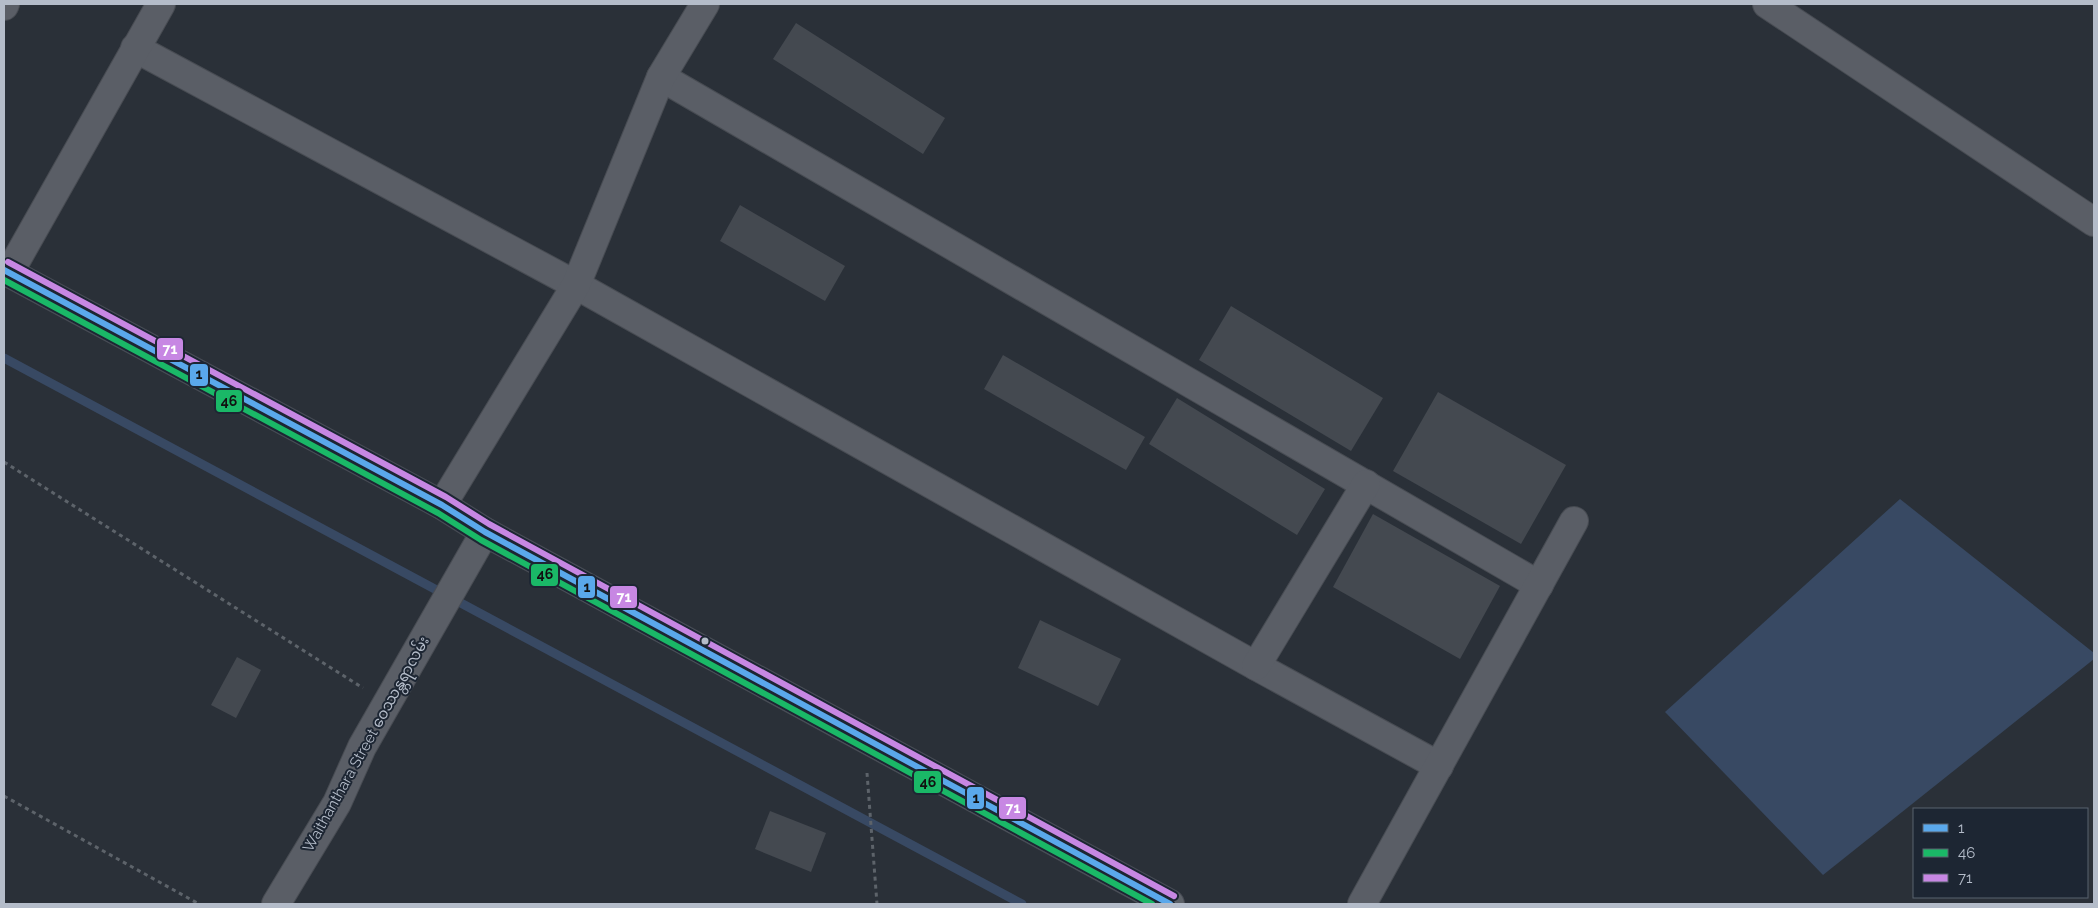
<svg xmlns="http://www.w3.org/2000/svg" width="2098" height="908" viewBox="0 0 2098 908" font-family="Raleway,'Noto Sans Myanmar',sans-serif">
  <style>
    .water { fill: #384963 }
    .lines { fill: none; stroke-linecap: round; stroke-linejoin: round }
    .stream { stroke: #384963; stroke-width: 9 }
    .building { fill: #444950 }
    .street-casing { stroke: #484c53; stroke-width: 30 }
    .primary-casing { stroke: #484c55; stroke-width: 30 }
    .path { stroke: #5d636a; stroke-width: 3; stroke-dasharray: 4 4; stroke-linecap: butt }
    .street { stroke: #5a5e66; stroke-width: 28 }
    .primary { stroke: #5c6168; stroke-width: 28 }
    .bus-1-casing { stroke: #1d2633; stroke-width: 10 }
    .bus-2-casing { stroke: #1d2633; stroke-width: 10 }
    .bus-3-casing { stroke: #1d2633; stroke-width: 10 }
    .bus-1 { stroke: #5aa8eb; stroke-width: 6 }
    .bus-2 { stroke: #1ab867; stroke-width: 6 }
    .bus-3 { stroke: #c787e3; stroke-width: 6 }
    .bus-dot { fill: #b4bcc9; stroke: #1d2633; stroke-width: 2 }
    .labels { text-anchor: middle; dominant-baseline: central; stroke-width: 4; stroke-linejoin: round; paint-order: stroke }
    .street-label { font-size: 15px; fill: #b4bcc9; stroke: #1d2633 }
    .line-badge { stroke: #1d2633; stroke-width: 2 }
    .badge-label { font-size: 14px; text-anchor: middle; font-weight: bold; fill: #fff }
    .pale-badge-label { font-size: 14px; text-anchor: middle; font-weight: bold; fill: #111 }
  </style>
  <rect width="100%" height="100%" fill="#2a3038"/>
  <polygon class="water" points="1900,499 2094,653 2094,659 1823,875 1665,712"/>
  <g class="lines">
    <polyline class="stream" points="4,358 1022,904"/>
  </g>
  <g class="building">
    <polygon points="796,23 945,118 923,154 773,59"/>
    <polygon points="740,205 845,266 825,301 720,241"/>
    <polygon points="1231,306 1383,398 1351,451 1199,360"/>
    <polygon points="1003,355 1145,437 1126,470 984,389"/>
    <polygon points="1438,392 1566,465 1521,544 1393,471"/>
    <polygon points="1177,398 1325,489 1297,535 1149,444"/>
    <polygon points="1373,514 1500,586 1460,659 1333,587"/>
    <polygon points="1040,620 1121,659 1098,706 1018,668"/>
    <polygon points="237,657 261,670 236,718 211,705"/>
    <polygon points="770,811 826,833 811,872 755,849"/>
  </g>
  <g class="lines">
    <defs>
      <g id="street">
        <polyline points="1767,4 2094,222"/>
        <polyline points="4,6 5,4"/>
        <polyline points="135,48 576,285 1256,666 1439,766"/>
        <polyline points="661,77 1539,585"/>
        <polyline points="9,273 161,4"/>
        <polyline points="442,505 576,285 661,77 705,4"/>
        <polyline points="1256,666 1366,484"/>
        <polyline points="276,904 337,803 362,747 485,532"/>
        <polyline points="1362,904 1574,521"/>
      </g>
      <polyline id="primary" points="4,270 442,505 485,532 1170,904"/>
    </defs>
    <use href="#street" class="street-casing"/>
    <use href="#primary" class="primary-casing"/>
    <g class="path">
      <polyline points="4,462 363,688"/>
      <polyline points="867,773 877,904"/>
      <polyline points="4,796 199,904"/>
    </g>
    <use href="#street" class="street"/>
    <use href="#primary" class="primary"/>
    <defs>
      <polyline id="bus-1" points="4,270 442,505 485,532 1170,904"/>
      <polyline id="bus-2" points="4,280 438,513 481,540 1152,904"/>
      <polyline id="bus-3" points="8,262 446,497 489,524 1174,896"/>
    </defs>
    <use href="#bus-1" class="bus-1-casing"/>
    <use href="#bus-2" class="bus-2-casing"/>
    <use href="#bus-3" class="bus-3-casing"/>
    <use href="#bus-1" class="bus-1"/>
    <use href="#bus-2" class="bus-2"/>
    <use href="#bus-3" class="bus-3"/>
  </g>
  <circle class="bus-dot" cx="705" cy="641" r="4.5"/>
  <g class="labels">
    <g class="street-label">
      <text transform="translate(366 744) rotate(-61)">Waithanthara Street ဝေဿန္တရာလမ်း</text>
    </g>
  </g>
  <g class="line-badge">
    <rect x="156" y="337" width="28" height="24" rx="5" fill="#c787e3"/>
    <rect x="189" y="363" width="20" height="24" rx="5" fill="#5aa8eb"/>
    <rect x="215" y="389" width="28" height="24" rx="5" fill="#1ab867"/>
    <rect x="530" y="563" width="29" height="24" rx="5" fill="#1ab867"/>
    <rect x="577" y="575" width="19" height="24" rx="5" fill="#5aa8eb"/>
    <rect x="609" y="585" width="29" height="24" rx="5" fill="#c787e3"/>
    <rect x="913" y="770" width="29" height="24" rx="5" fill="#1ab867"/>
    <rect x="966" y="786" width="19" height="24" rx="5" fill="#5aa8eb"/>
    <rect x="998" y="796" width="29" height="24" rx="5" fill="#c787e3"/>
  </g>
  <g class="badge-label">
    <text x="170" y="354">71</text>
    <text x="624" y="602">71</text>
    <text x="1013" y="813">71</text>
  </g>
  <g class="pale-badge-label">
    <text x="199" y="379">1</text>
    <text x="229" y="406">46</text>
    <text x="545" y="579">46</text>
    <text x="587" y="592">1</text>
    <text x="928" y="787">46</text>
    <text x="976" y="803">1</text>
  </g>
  <rect width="2098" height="908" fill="none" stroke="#b4bcc9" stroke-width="10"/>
  <rect x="1913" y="808" width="175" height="90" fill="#1d2633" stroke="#59626f"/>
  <rect x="1923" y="824" width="25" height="8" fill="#5aa8eb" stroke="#59626f"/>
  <text x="1958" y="833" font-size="15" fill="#b4bcc9">1</text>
  <rect x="1923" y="849" width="25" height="8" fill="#1ab867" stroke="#59626f"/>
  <text x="1958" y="858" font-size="15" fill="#b4bcc9">46</text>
  <rect x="1923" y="874" width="25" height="8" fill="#c787e3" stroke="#59626f"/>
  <text x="1958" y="883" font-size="15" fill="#b4bcc9">71</text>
</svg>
